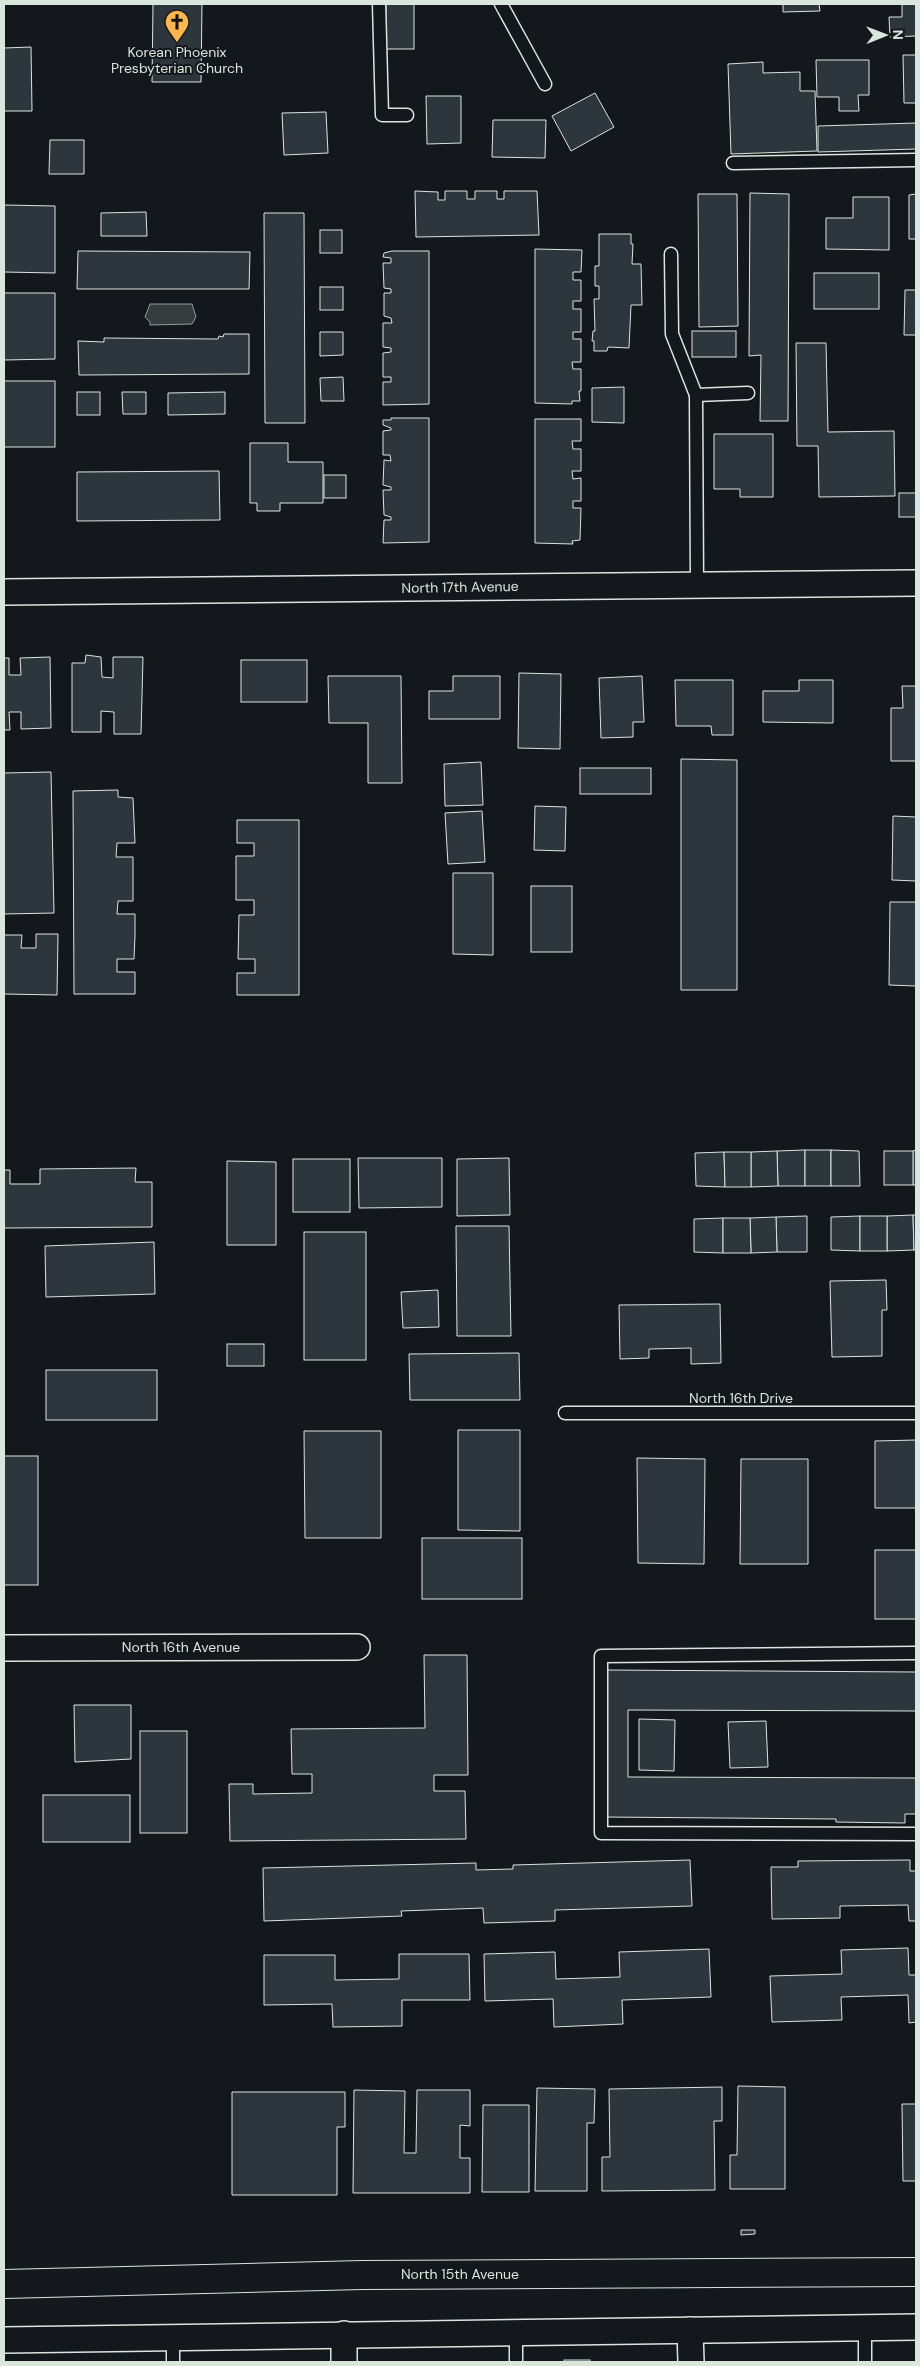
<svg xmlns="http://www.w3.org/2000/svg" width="920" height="2366" viewBox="0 0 920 2366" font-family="'DM Sans',sans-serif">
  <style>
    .water { fill: #363b3e; stroke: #939e99 }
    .building { fill: #2c363c; stroke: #d8e6dc }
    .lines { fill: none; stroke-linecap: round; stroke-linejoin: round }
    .service-casing { stroke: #d8e6dc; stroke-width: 15 }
    .minor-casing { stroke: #d8e6dc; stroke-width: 28 }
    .tertiary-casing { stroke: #d8e6dc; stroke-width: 30 }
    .service { stroke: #14181c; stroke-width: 12 }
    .minor { stroke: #14181c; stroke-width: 25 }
    .tertiary { stroke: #14181c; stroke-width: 28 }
    .labels { text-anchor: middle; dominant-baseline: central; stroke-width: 4; stroke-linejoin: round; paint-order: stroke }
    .poi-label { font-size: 14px; fill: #d8e6dc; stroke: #14181c }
    .street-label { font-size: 14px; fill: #d8e6dc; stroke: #14181c }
  </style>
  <rect width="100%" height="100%" fill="#14181c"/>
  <polygon class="water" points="150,304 192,304 196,317 192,324 150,325 150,322 145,317"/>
  <g class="building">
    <polygon points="153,4 202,4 201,82 152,82"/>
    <rect x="386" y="4" width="28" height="45"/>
    <polygon points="783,4 819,4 820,11 783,12"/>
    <polygon points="902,4 916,4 916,36 890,37 889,17 902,17"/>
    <polygon points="31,47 32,111 4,111 4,48"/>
    <polygon points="903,55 916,55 916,103 904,103"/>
    <polygon points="816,60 869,60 869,95 858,95 859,111 839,111 839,97 817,97"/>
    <polygon points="763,62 763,73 800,72 800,91 815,91 817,151 731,154 728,64"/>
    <polygon points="595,93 614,127 571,151 552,116"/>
    <polygon points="426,96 461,96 461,143 427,144"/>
    <polygon points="326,112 328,153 284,155 282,113"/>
    <polygon points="493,120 546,120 545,158 492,157"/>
    <polygon points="916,123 916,149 818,152 818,126"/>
    <polygon points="50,140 84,140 84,174 49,174"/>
    <polygon points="415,191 438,192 438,200 445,200 445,191 467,191 467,199 475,199 475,191 497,191 497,199 504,199 504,191 537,191 539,235 416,237"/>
    <polygon points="750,193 789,194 788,421 760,421 761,355 749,356"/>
    <polygon points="698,194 737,194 738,326 699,327"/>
    <polygon points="916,194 916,239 909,239 909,195"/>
    <polygon points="853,197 889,197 889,250 826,249 826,218 853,218"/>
    <polygon points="4,205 55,206 55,273 4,272"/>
    <polygon points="146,212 147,236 101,236 101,213"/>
    <polygon points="264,213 304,213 305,423 265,423"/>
    <rect x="320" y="230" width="22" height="23"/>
    <polygon points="599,234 631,234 631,244 633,244 632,264 641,264 642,305 631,305 629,348 608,347 607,351 594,351 594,341 592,341 593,331 595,331 594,299 599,299 599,286 595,286 595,266 599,266"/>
    <polygon points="535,249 582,250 581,272 573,272 573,280 581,280 581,301 573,301 573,309 581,309 581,332 573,332 573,339 581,339 581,362 572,362 573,369 581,369 581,391 579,391 580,401 572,401 572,404 535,403"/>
    <polygon points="78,251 250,252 249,289 77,289"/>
    <polygon points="392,251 429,251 429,404 383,405 383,382 391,382 391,377 383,377 383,353 391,352 391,348 383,347 383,323 392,323 391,318 384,316 384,293 391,293 391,289 384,288 383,263 391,263 391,258 383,257 384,253"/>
    <rect x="814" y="273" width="65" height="36"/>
    <rect x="320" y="287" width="23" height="23"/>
    <polygon points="905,290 916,290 916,335 904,335"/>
    <polygon points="4,293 55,293 55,359 4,360"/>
    <rect x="692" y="331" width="44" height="26"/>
    <polygon points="320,332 343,332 343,355 320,356"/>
    <polygon points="224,334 249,334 249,374 79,375 78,341 104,342 104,338 218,339 219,336 223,337"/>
    <polygon points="796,343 826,343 828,432 894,431 895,496 819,497 818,446 797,446"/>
    <polygon points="343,377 344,401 321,401 320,378"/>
    <rect x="4" y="381" width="51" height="66"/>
    <polygon points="624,387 624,423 592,422 592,388"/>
    <rect x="77" y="392" width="23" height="23"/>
    <polygon points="122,392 146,392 146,414 123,414"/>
    <polygon points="225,392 225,414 168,415 168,393"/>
    <polygon points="391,418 429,418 429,542 383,543 384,520 391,520 391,517 384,515 383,490 391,490 391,487 383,485 384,460 391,461 390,455 383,455 383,431 391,430 391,428 383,425 383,420 391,420"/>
    <polygon points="535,419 581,419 581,441 572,441 573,449 581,449 581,471 572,471 573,479 581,478 581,501 573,501 573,508 581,508 580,540 572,541 573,544 535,543"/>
    <polygon points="714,434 773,434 773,497 740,497 740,489 714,489"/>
    <polygon points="250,443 288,443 288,462 323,462 323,503 280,503 280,511 257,511 257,503 250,503"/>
    <polygon points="219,471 220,520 77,521 77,472"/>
    <rect x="324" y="475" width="22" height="23"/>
    <rect x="899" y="493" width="17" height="24"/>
    <polygon points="86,655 101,657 102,677 113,678 113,657 143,657 141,734 114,734 114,712 101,711 101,732 72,732 72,663 85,663"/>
    <polygon points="50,657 51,728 21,729 21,712 9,712 10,730 4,730 4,658 9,658 9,675 21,675 20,658"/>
    <rect x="241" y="660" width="66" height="42"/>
    <polygon points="519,673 561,674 560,749 518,748"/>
    <polygon points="328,676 401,676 402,783 368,783 368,723 329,723"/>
    <polygon points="453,676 500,676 500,719 429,719 429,691 453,691"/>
    <polygon points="642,676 644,722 633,722 633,737 601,738 599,678"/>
    <polygon points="675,680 733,680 733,735 712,735 711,726 676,726"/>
    <polygon points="799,680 833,680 833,723 763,722 763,691 799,691"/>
    <polygon points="902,686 916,686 916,761 891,761 891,708 903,708"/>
    <polygon points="681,759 737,760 737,990 681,990"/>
    <polygon points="481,762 483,805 445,806 444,764"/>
    <rect x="580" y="768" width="71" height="26"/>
    <polygon points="51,772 54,913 4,914 4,773"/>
    <polygon points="118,790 118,797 133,798 135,843 117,843 116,857 133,857 133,901 118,901 117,914 135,914 135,936 134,959 117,959 117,972 135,972 135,994 74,994 73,791"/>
    <polygon points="535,806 566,807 565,851 534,850"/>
    <polygon points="482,811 485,862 448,864 445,813"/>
    <polygon points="893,816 916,817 916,881 892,880"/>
    <polygon points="237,820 299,820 299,995 237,995 237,973 255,973 255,959 238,959 239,915 254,915 254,900 236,900 236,856 254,856 254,843 237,843"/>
    <polygon points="453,873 493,873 493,955 453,954"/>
    <rect x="531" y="886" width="41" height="66"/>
    <polygon points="890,902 916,902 916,986 889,985"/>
    <polygon points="36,934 58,934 57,995 4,994 4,935 22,935 21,948 36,948"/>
    <polygon points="805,1150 805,1186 778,1186 777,1151"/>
    <rect x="805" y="1150" width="26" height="36"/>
    <polygon points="831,1150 859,1151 860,1186 831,1186"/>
    <polygon points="916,1150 916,1185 913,1185 913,1151"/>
    <polygon points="777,1151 778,1186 751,1187 751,1152"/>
    <rect x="884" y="1151" width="29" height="34"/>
    <polygon points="724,1152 725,1187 696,1186 695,1153"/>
    <polygon points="724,1152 751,1152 751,1187 725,1187"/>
    <polygon points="358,1158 442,1158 442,1207 359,1208"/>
    <polygon points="509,1158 510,1215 457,1216 457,1159"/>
    <rect x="293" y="1159" width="57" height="53"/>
    <polygon points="227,1161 276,1162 276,1245 227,1245"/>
    <polygon points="136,1168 135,1182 152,1182 152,1227 4,1228 4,1170 10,1170 10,1184 40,1184 40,1169"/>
    <polygon points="913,1215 914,1250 887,1251 887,1216"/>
    <polygon points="913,1215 916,1215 916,1250 914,1250"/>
    <polygon points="807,1216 807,1252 777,1252 776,1217"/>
    <polygon points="860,1216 860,1251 831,1250 831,1217"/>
    <rect x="860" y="1216" width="27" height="35"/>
    <polygon points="776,1217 777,1252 751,1253 750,1218"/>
    <polygon points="723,1218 723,1253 694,1252 694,1219"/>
    <polygon points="723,1218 750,1218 751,1253 723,1253"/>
    <polygon points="456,1226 509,1226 511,1336 457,1336"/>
    <rect x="304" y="1232" width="62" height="128"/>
    <polygon points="154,1242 155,1294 46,1297 45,1246"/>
    <polygon points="886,1280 887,1310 882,1310 882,1356 832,1357 830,1281"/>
    <polygon points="438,1290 439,1327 403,1328 401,1292"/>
    <polygon points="720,1304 721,1363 691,1364 691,1348 649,1349 649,1358 620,1359 619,1305"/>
    <rect x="227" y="1344" width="37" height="22"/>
    <polygon points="519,1353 520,1400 410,1400 409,1354"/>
    <rect x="46" y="1370" width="111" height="50"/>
    <polygon points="458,1430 520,1430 520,1531 458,1530"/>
    <polygon points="304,1431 381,1431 381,1538 305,1538"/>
    <polygon points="916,1440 916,1508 875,1508 875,1441"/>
    <rect x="4" y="1456" width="34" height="129"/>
    <polygon points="637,1458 705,1459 704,1564 638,1563"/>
    <polygon points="741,1459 808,1459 808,1564 740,1564"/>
    <rect x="422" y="1538" width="100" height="61"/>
    <rect x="875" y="1550" width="41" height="69"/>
    <polygon points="424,1655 467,1655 468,1775 434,1775 434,1791 465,1791 466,1839 230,1841 229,1784 253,1784 253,1794 312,1793 312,1774 292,1774 291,1729 425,1728"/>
    <polygon points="605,1670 916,1672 916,1711 628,1710 628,1777 916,1778 916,1814 905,1814 905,1823 836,1822 836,1819 604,1817"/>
    <polygon points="74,1705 131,1705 131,1759 75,1762"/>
    <polygon points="639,1719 675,1720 674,1771 639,1770"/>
    <polygon points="766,1721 768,1767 730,1768 728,1722"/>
    <rect x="140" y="1731" width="47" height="102"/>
    <rect x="43" y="1795" width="87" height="47"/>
    <polygon points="690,1860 692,1906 555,1910 555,1921 484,1923 483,1908 401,1911 402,1916 264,1921 263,1868 476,1863 476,1870 513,1869 513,1865"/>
    <polygon points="910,1860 910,1871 916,1871 916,1921 909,1921 908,1905 840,1906 840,1918 772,1919 771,1867 798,1867 798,1861"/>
    <polygon points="908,1948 909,1975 916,1975 916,2022 909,2023 908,1995 841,1997 842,2020 772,2022 770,1976 842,1974 841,1950"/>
    <polygon points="709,1949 711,1997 622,2000 623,2024 554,2027 553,1999 485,2001 484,1954 555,1952 556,1979 620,1977 619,1952"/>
    <polygon points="399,1954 469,1954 470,2000 402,2000 402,2026 333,2027 332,2004 264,2005 264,1955 335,1955 335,1980 399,1979"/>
    <polygon points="738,2086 785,2087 785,2189 730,2189 730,2155 737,2155"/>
    <polygon points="722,2087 722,2121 714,2121 715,2190 602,2191 602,2157 610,2157 609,2089"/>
    <polygon points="537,2088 595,2089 594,2123 587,2123 587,2191 535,2191"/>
    <polygon points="354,2090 405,2091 404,2153 416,2153 417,2090 470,2090 470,2126 460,2125 460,2158 470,2158 470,2193 353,2193"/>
    <polygon points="232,2092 345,2092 345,2127 337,2127 337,2195 232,2195"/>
    <polygon points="902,2104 916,2104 916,2181 903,2181"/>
    <polygon points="483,2105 529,2105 529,2192 482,2192"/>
    <polygon points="741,2230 755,2230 755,2234 741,2235"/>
    <rect x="564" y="2360" width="26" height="2"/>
  </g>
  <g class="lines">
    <defs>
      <g id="service">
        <polyline points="379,4 382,115 407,115"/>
        <polyline points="501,4 545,84"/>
        <polyline points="733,163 916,160"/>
        <polyline points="671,254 672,334 696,395 697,585"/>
        <polyline points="696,395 748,393"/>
        <polyline points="565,1413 916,1413"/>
        <polyline points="916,1653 601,1656 601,1833 916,1834"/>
        <polyline points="865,2327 865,2362"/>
        <polyline points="173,2362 173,2337"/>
        <polyline points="516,2362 516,2332"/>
      </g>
      <g id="minor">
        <polyline points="4,592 916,583"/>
        <polyline points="4,1648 357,1647"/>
        <polyline points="690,2330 691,2362"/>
        <polyline points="344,2334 344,2362"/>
        <polyline points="4,2340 916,2327"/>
      </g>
      <polyline id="tertiary" points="4,2284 362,2275 916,2272"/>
    </defs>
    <use href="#service" class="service-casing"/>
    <use href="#minor" class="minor-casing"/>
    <use href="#tertiary" class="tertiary-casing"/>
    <use href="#service" class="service"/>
    <use href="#minor" class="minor"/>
    <use href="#tertiary" class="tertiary"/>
  </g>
  <defs>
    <symbol id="church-pin" viewBox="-11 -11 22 30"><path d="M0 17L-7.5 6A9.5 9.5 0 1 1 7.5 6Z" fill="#ffb74d" stroke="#14181c"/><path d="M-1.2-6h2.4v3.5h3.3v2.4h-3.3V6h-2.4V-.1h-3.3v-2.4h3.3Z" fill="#111"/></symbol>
  </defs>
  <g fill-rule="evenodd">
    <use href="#church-pin" x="163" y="8" width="28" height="38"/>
  </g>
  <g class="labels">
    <g class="poi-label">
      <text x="177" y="52">Korean Phoenix<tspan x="177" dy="16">Presbyterian Church</tspan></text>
    </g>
    <g class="street-label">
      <text transform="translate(460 587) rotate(-1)">North 17th Avenue</text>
      <text x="741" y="1398">North 16th Drive</text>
      <text x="181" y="1647">North 16th Avenue</text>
      <text x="460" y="2274">North 15th Avenue</text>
    </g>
  </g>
  <rect width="920" height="2366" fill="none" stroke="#d8e6dc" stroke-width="10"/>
  <g transform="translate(885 35) rotate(89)" stroke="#14181c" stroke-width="4" paint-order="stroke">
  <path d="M0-4L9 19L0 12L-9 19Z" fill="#d8e6dc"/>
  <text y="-8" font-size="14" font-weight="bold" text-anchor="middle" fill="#d8e6dc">N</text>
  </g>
</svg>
